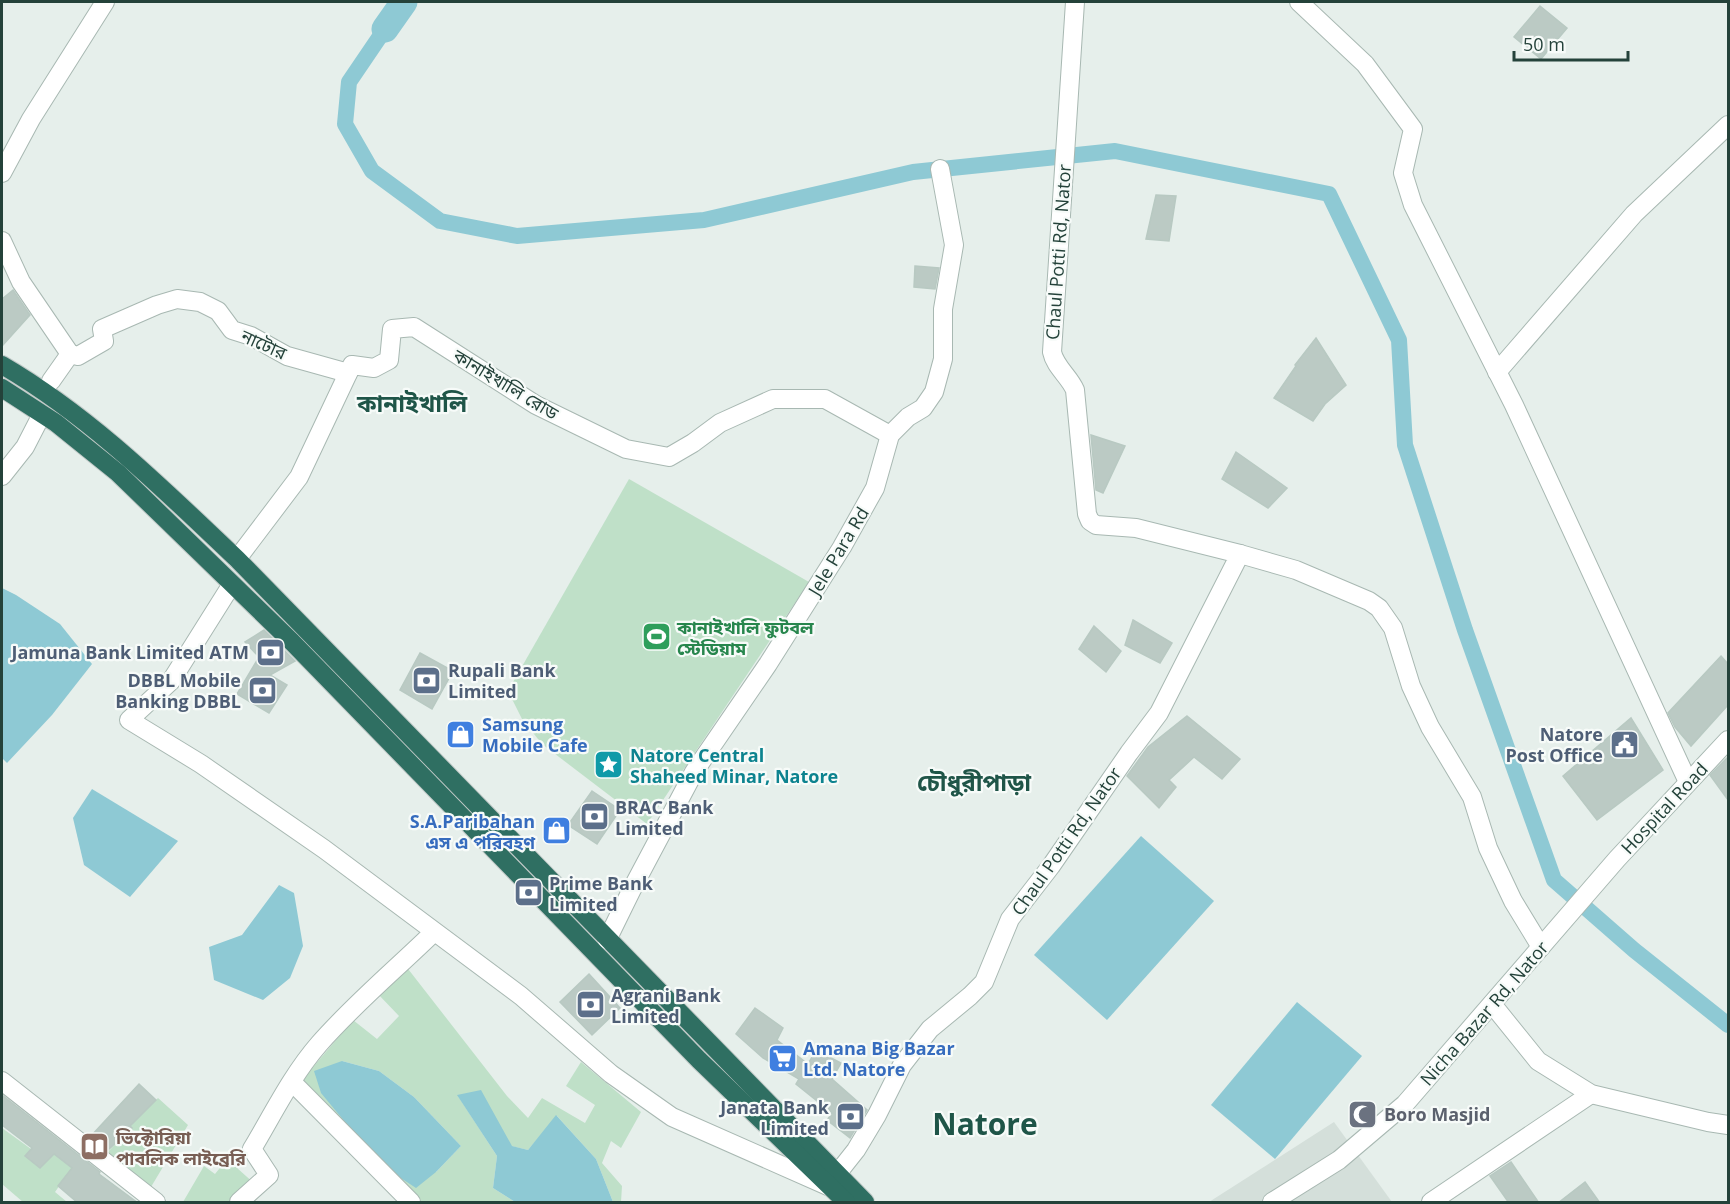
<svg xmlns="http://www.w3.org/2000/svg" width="1730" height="1204" viewBox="0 0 1730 1204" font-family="'Open Sans','Noto Sans Bengali',sans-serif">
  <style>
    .built { fill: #d4dfda }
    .green { fill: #bfe0c8; fill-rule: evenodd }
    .water { fill: #8ec9d4 }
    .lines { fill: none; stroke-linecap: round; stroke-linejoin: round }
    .canal { stroke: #8ec9d4; stroke-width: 16 }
    .river { stroke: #8ec9d4; stroke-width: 27 }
    .building { fill: #bbcac4; stroke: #b8c9c2; stroke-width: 1.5 }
    .minor-casing { stroke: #a8b8b2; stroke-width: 20 }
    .highway-casing { stroke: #c2cac8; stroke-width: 20 }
    .minor { stroke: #fff; stroke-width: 18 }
    .highway { stroke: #2f6f62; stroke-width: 18 }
    .labels { text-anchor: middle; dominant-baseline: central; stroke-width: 4.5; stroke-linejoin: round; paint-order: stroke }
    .street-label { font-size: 18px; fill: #24423a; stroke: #f7fbf9 }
    .leisure-label { font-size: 18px; font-weight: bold; fill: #27864d; stroke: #f7fbf9; text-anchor: start }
    .service-label { font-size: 18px; font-weight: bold; fill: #4e5e75; stroke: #f7fbf9; text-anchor: end }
    .shop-label { font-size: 18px; font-weight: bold; fill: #366cbe; stroke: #f7fbf9; text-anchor: start }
    .culture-label { font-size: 18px; font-weight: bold; fill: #0d838f; stroke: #f7fbf9; text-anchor: start }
    .worship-label { font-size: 18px; font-weight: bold; fill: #5b616d; stroke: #f7fbf9; text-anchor: start }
    .education-label { font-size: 18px; font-weight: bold; fill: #785e54; stroke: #f7fbf9; text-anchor: start }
    .district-label { font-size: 24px; font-weight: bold; fill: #1f5548; stroke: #f7fbf9 }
    .town-label { font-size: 30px; font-weight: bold; fill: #1f5548; stroke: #f7fbf9 }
  </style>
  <rect width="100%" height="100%" fill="#e6efeb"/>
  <polygon class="built" points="1334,1122 1392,1202 1209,1202"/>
  <g class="green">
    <polygon points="629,479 809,582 647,824 542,744 522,719 508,691"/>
    <path d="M405 965 507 1096 528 1118 542 1098 585 1123 595 1105 566 1086 581 1062 641 1112 621 1148 611 1141 602 1163 622 1186 621 1202H613L596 1159 557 1116 528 1150 511 1146 458 1096 497 1156 493 1188 515 1202H415L302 1080 353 1020 377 1039 399 1016 377 993ZM342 1061 379 1071 414 1097 461 1146 436 1172Z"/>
    <polygon points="158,1098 188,1125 148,1192 103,1157 131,1128 130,1126"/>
    <polygon points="2,1128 31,1149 26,1156 40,1168 54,1154 72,1168 55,1192 67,1202 23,1202 2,1184"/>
    <polygon points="227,1159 257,1186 239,1202 183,1202 204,1166 215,1174"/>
  </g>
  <g class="water">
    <polygon points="2,588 16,595 60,624 92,664 52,715 7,763 2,758"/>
    <polygon points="92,789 178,841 130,897 84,865 73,818"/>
    <polygon points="1141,836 1214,901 1107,1020 1034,955"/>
    <polygon points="279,885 294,893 303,946 290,978 263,1000 214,980 209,947 242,935"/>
    <polygon points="1297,1002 1362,1056 1275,1159 1211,1105"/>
    <polygon points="342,1061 379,1071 414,1097 461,1146 436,1172 416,1188 390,1171 350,1128 321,1093 314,1071"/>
    <polygon points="481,1090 512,1146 528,1150 556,1115 596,1159 613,1202 515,1202 493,1188 497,1156 457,1095"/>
  </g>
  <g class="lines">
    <polyline class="canal" points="385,29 349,82 345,124 372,171 440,221 517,236 704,220 913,172 1115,151 1329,194 1399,340 1405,445 1465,630 1554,880 1634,950 1728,1025"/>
    <polyline class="river" points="385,29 404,2"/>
  </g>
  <g class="building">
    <polygon points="1540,6 1567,28 1541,59 1514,37"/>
    <polygon points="1156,195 1176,196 1169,241 1146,239"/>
    <polygon points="915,266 939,268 935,289 914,287"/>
    <polygon points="13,290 30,315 2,346 2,299"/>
    <polygon points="1316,338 1346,385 1325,404 1313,421 1274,398 1296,366 1295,365"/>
    <polygon points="1091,435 1125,446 1103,493 1096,490"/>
    <polygon points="1236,452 1287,488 1268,508 1222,479"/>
    <polygon points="1133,620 1172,643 1160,663 1125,645"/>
    <polygon points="1094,626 1121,651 1106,672 1079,649"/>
    <polygon points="264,630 295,661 270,675 287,685 269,713 237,694 259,657 245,642"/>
    <polygon points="420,653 453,671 432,709 400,690"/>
    <polygon points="1721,656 1728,664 1728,705 1691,746 1675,727 1668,713"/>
    <polygon points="1187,716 1240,759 1222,779 1194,757 1169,780 1176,787 1159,808 1127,776 1148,747"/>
    <polygon points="1631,718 1663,770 1597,820 1563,776"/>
    <polygon points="1728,757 1728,800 1710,775"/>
    <polygon points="592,791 620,810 597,844 568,825"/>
    <polygon points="589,974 620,1008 592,1035 560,1002"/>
    <polygon points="755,1008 783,1028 777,1040 808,1064 816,1050 841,1063 832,1079 867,1110 850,1138 827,1120 832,1113 796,1084 799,1079 763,1058 736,1034"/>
    <polygon points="139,1084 156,1100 130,1126 132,1128 108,1150 89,1135 91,1136"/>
    <polygon points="2,1095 100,1172 99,1174 138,1203 78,1203 58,1186 72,1168 54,1154 40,1168 25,1156 32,1148 2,1125"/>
    <polygon points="1511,1162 1539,1203 1509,1203 1490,1176"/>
    <polygon points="1585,1182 1600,1203 1558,1203"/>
  </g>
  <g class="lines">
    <defs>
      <g id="minor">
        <polyline points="1299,2 1365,64 1413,129 1403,173 1413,205 1514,405 1688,782"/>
        <polyline points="2,173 31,119 105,2"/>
        <polyline points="2,241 21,282 70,354 51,381"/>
        <polyline points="70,354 78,356 104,341 102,329 157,305 177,299 200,302 218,311 232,330 251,336 287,356 348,373"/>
        <polyline points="1497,372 1634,214 1728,125"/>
        <polyline points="2,476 25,447 42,414"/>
        <polyline points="1240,554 1296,570 1369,601 1379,608 1393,628 1411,686 1430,727 1472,797 1488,848 1513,901 1541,947"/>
        <polyline points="237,559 299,477 352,365 374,368 389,360 392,329 414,327 536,405 626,449 669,457 693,443 720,423 773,399 825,399 890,435"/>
        <polyline points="232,584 171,681 129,720 201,764 324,849 521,996 611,1074 672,1117 828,1186"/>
        <polyline points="607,940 634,885 694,772 768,664 842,547 875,488 890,435 908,417 923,408 934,392 943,359 943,309 954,245 940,169"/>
        <polyline points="1492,1004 1538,1061 1591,1094 1708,1122 1728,1125"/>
        <polyline points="2,1081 156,1202"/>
        <polyline points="292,1082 411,1202"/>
        <path d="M837 1174 856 1150 877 1115 902 1065 930 1029 970 996 984 982 1010 919 1051 866 1129 753 1159 713 1240 554 1136 528 1096 525 1090 521 1087 514 1075 390C1069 376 1055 367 1052 352L1075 2"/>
        <path d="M239 1202 269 1175 252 1149C273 1114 292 1075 319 1044 354 1004 396 969 434 932"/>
        <polyline points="1272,1202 1339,1160 1405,1104 1617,859 1728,740"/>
        <polyline points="1431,1202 1591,1094"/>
      </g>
      <g id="highway">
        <path d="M2 365C91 417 163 489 237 559L865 1202"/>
        <polyline points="2,388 56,423 118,473 292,642 699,1060 846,1202"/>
      </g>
    </defs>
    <use href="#minor" class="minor-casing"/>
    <use href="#highway" class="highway-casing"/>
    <use href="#minor" class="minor"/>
    <use href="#highway" class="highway"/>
  </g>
  <defs>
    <symbol id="stadium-square" viewBox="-11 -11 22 22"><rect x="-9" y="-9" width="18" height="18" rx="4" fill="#2e9e5b" stroke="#f7fbf9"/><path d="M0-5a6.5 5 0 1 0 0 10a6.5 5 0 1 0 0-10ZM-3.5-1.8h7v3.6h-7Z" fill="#fff"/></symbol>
    <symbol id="bank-square" viewBox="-11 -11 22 22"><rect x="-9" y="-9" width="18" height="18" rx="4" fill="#5c6f8a" stroke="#f7fbf9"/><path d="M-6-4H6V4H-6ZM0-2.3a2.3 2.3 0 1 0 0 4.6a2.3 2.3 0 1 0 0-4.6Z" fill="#fff"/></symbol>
    <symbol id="shop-square" viewBox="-11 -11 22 22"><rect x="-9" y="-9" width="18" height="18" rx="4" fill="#3f7fe0" stroke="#f7fbf9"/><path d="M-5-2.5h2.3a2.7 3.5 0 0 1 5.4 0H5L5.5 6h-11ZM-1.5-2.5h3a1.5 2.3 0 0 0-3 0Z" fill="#fff"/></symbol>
    <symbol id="civic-square" viewBox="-11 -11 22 22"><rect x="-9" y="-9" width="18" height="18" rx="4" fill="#5c6f8a" stroke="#f7fbf9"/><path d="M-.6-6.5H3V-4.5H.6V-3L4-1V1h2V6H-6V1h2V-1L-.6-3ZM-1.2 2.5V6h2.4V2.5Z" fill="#fff"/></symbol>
    <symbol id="sight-square" viewBox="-11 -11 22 22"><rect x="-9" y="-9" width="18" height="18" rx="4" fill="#0f9aa8" stroke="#f7fbf9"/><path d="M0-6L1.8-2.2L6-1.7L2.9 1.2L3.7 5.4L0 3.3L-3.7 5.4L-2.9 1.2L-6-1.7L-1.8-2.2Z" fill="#fff"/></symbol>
    <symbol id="supermarket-square" viewBox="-11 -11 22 22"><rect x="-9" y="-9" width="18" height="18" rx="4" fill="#3f7fe0" stroke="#f7fbf9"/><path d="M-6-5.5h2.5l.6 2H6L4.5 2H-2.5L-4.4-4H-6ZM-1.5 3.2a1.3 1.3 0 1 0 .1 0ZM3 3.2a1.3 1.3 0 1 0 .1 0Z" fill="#fff"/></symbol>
    <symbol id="mosque-square" viewBox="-11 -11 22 22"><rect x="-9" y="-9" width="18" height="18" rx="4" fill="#6b7280" stroke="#f7fbf9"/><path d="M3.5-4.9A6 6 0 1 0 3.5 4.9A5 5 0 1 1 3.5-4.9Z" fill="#fff"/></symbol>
    <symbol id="library-square" viewBox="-11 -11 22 22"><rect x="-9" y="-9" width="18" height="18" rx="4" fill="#8d6e63" stroke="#f7fbf9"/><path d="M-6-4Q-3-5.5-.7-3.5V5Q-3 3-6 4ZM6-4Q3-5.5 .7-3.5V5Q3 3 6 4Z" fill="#fff"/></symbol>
  </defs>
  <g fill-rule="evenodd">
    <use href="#stadium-square" x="640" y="620" width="33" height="33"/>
    <use href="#bank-square" x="254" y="636" width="33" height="33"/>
    <use href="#bank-square" x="410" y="664" width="33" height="33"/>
    <use href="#bank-square" x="246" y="674" width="33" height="33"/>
    <use href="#shop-square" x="444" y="718" width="33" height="33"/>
    <use href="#civic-square" x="1608" y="728" width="33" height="33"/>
    <use href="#sight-square" x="592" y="748" width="33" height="33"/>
    <use href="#bank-square" x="578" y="800" width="33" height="33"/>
    <use href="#shop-square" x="540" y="814" width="33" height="33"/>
    <use href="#bank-square" x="512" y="876" width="33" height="33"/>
    <use href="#bank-square" x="574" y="988" width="33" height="33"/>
    <use href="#supermarket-square" x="766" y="1042" width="33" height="33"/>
    <use href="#mosque-square" x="1346" y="1098" width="33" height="33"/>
    <use href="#bank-square" x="834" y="1100" width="33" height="33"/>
    <use href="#library-square" x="78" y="1130" width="33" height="33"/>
  </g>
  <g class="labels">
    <g class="street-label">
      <text transform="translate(1058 252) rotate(-86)">Chaul Potti Rd, Nator</text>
      <text transform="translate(264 344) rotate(24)">নাটোর</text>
      <text transform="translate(506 384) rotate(31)">কানাইখালি রোড</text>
      <text transform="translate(838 551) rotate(-59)">Jele Para Rd</text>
      <text transform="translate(1664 808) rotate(-47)">Hospital Road</text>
      <text transform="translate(1066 841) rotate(-55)">Chaul Potti Rd, Nator</text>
      <text transform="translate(1484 1013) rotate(-49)">Nicha Bazar Rd, Nator</text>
    </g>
    <g class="leisure-label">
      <text x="677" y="627">কানাইখালি ফুটবল<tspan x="677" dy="21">স্টেডিয়াম</tspan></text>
    </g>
    <g class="service-label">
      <text x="249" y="652">Jamuna Bank Limited ATM</text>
      <text x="448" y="670" text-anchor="start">Rupali Bank<tspan x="448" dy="21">Limited</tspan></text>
      <text x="241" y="680">DBBL Mobile<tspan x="241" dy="21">Banking DBBL</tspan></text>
      <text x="1603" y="734">Natore<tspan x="1603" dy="21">Post Office</tspan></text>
      <text x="615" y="807" text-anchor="start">BRAC Bank<tspan x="615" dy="21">Limited</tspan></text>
      <text x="549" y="883" text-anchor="start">Prime Bank<tspan x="549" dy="21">Limited</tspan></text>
      <text x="611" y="995" text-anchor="start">Agrani Bank<tspan x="611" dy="21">Limited</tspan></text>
      <text x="829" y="1107">Janata Bank<tspan x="829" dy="21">Limited</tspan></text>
    </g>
    <g class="shop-label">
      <text x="482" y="724">Samsung<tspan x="482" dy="21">Mobile Cafe</tspan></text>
      <text x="535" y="821" text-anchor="end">S.A.Paribahan<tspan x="535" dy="21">এস এ পরিবহণ</tspan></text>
      <text x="803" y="1048">Amana Big Bazar<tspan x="803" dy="21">Ltd. Natore</tspan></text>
    </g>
    <g class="culture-label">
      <text x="630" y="755">Natore Central<tspan x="630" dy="21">Shaheed Minar, Natore</tspan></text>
    </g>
    <g class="worship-label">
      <text x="1384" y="1114">Boro Masjid</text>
    </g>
    <g class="education-label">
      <text x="116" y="1137">ভিক্টোরিয়া<tspan x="116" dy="21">পাবলিক লাইব্রেরি</tspan></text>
    </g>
    <g class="district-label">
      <text x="412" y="402">কানাইখালি</text>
      <text x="974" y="781">চৌধুরীপাড়া</text>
    </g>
    <g class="town-label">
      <text x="985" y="1123">Natore</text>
    </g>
  </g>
  <rect width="1730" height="1204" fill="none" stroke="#24423a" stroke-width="6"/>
  <path d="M1514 51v9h114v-9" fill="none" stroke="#24423a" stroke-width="3"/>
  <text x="1523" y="51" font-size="18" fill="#24423a" stroke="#f7fbf9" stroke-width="4.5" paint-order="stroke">50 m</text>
</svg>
